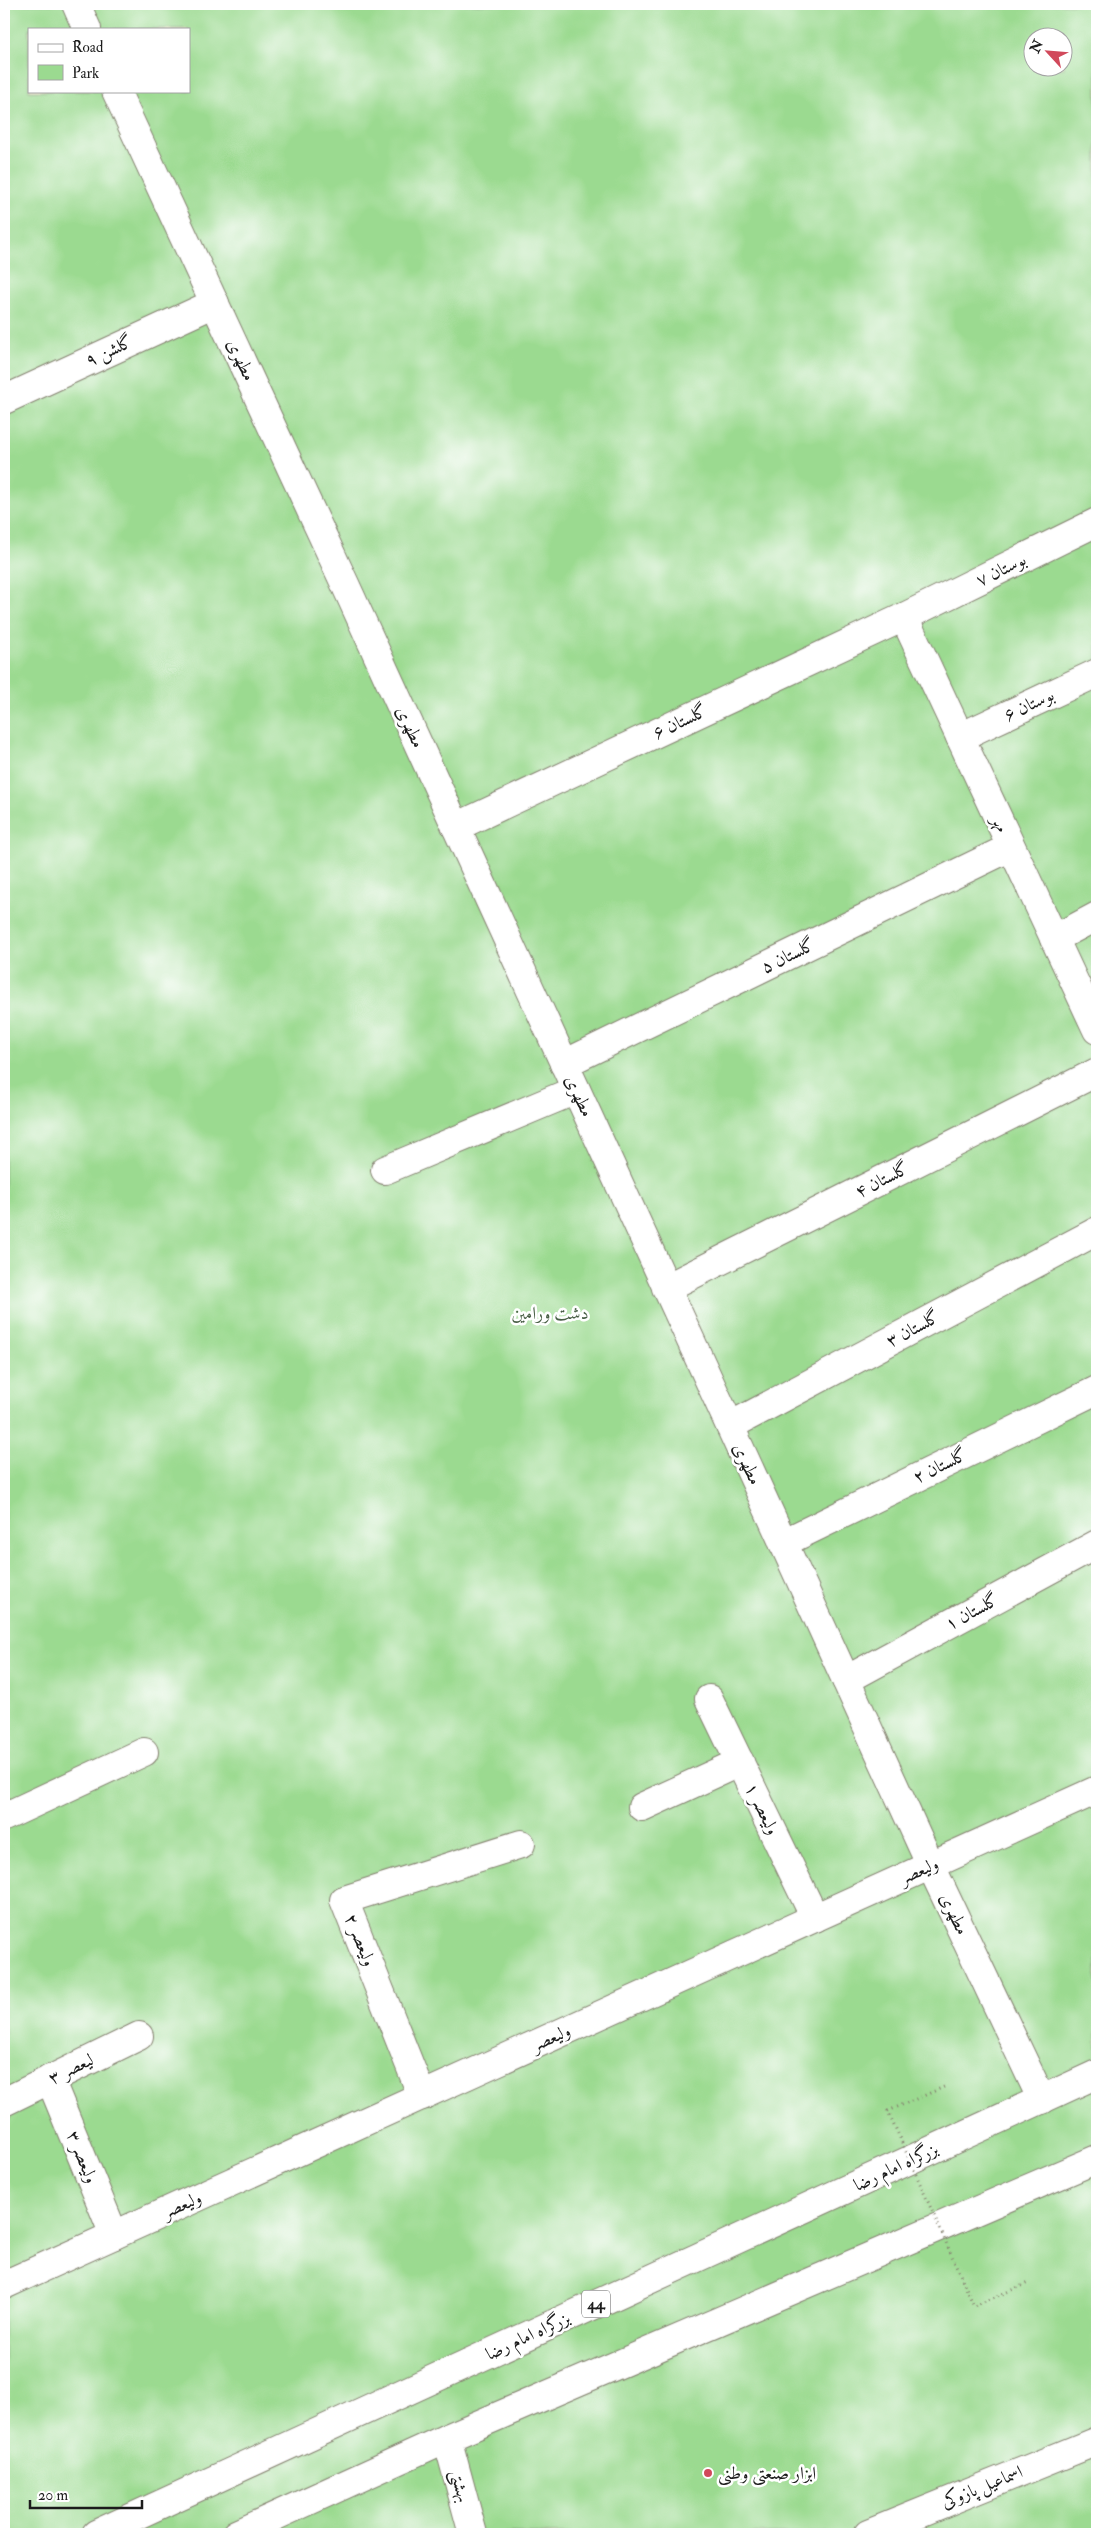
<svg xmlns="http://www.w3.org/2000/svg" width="1101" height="2538" viewBox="0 0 1101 2538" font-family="'IM FELL Double Pica',Amiri,serif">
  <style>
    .green { fill: #9bda90; stroke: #5c7b56; fill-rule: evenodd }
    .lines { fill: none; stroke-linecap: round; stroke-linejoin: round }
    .minor-casing { stroke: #837f6e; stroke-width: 30 }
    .major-casing { stroke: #837f6e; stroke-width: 30 }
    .highway-casing { stroke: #837f6e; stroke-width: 30 }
    .minor { stroke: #fff; stroke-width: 28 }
    .major { stroke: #fff; stroke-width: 28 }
    .highway { stroke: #fff; stroke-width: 28 }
    .path-bridge { stroke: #837f6e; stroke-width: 3; stroke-dasharray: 1 4; stroke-linecap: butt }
    .poi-dot { fill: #d1495b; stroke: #fff; stroke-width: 2 }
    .labels { text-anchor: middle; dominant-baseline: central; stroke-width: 5; stroke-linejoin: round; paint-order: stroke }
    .shield { fill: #fff; stroke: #606060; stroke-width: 1 }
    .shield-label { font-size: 16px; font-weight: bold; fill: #1c1c1c }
    .street-label { font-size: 18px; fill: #1c1c1c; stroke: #fff }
    .park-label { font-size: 18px; fill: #485e45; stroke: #fff }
    .poi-label { font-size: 18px; fill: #1c1c1c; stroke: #fff; text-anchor: start }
  </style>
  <rect width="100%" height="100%" fill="#fff"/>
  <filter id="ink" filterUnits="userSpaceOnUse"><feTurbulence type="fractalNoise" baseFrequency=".02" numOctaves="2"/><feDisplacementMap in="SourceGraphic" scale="10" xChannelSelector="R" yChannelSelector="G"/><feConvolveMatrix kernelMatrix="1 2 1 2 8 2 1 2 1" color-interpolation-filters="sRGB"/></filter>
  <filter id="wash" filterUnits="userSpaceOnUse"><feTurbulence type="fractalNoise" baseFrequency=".0096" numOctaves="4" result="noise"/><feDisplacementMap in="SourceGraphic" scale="20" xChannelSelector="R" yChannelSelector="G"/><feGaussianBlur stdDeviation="1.12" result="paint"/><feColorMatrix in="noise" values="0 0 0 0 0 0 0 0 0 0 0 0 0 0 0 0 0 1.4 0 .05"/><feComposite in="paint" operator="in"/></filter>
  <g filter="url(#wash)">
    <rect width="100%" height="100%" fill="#eae2bf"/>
    <path class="green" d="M4 4H1097V2534H4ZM29 29H189V91H29ZM1034 38H1064V68H1034Z"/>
  </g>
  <g filter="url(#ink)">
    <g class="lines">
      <defs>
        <g id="minor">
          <polyline points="76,4 87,29"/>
          <polyline points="116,91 345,584 931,1866 1042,2100"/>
          <polyline points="4,400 215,303"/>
          <polyline points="904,617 1097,1030"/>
          <polyline points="960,737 1097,673"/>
          <polyline points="456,827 904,617 1097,522"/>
          <polyline points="1054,939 1097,916"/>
          <polyline points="564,1064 1011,847"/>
          <polyline points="385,1170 576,1090"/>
          <polyline points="666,1288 1097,1072"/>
          <polyline points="730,1426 1097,1231"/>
          <polyline points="783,1543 1097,1390"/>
          <polyline points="846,1680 1097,1544"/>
          <polyline points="709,1699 815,1918"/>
          <polyline points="642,1807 740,1762"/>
          <polyline points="4,1817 144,1752"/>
          <polyline points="50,2079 114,2235"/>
          <polyline points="422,2096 344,1900 521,1844"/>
          <polyline points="4,2102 139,2036"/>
          <polyline points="4,2285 1097,1790"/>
          <polyline points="868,2534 1097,2441"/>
        </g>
        <polyline id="major" points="447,2438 473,2534"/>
        <g id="highway">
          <polyline points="96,2534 1097,2074"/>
          <polyline points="236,2534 447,2438 1097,2159"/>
        </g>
      </defs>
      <use href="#minor" class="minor-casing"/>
      <use href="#major" class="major-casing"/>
      <use href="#highway" class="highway-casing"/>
      <use href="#minor" class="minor"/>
      <use href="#major" class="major"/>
      <use href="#highway" class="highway"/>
      <polyline class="path-bridge" points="944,2087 888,2111 974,2306 1028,2283"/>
    </g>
  </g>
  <circle class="poi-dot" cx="708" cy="2473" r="5"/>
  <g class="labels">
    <rect class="shield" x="582" y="2290.5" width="28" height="27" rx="4"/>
    <g class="shield-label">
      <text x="596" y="2304">44</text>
    </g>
    <g class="street-label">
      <text transform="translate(109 351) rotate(-25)">گلشن ۹</text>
      <text transform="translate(241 360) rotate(65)">مطهری</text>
      <text transform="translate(1001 570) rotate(-26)">بوستان ۷</text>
      <text transform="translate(1029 705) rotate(-25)">بوستان ۶</text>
      <text transform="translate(680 722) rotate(-25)">گلستان ۶</text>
      <text transform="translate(410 727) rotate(65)">مطهری</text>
      <text transform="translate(1000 824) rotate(65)">مهر</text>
      <text transform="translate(788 956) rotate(-26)">گلستان ۵</text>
      <text transform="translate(579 1096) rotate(65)">مطهری</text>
      <text transform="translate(882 1180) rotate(-27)">گلستان ۴</text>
      <text transform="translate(913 1329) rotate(-28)">گلستان ۳</text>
      <text transform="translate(747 1464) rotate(65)">مطهری</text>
      <text transform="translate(940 1466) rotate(-26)">گلستان ۲</text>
      <text transform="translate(972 1612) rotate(-28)">گلستان ۱</text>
      <text transform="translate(762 1809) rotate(64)">ولیعصر ۱</text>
      <text transform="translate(919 1871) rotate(-24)">ولیعصر</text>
      <text transform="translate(954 1914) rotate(64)">مطهری</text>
      <text transform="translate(360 1940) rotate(68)">ولیعصر ۲</text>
      <text transform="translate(551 2038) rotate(-24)">ولیعصر</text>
      <text transform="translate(71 2069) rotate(-26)">لیعصر ۳</text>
      <text transform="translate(82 2157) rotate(68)">ولیعصر ۳</text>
      <text transform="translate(896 2167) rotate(-25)">بزرگراه امام رضا</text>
      <text transform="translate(182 2205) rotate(-24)">ولیعصر</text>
      <text transform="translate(528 2336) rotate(-25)">بزرگراه امام رضا</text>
      <text transform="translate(460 2486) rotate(75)">بهشتی</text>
      <text transform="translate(982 2487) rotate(-22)">اسماعیل پازوکی</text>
    </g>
    <g class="park-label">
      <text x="550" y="1313">دشت ورامین</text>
    </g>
    <g class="poi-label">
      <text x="718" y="2473">ابزار صنعتی وطنی</text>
    </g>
  </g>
  <rect width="1101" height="2538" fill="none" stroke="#fff" stroke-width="20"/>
  <rect x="28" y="28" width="162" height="65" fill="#ffffff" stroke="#a4a4a4"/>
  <rect x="38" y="44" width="25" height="8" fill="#ffffff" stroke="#a4a4a4"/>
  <text x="72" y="52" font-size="15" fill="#1c1c1c">Road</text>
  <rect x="38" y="65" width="25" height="15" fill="#9bda90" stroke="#a4a4a4"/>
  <text x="72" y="78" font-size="15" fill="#1c1c1c">Park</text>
  <g transform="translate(1048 52) rotate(296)"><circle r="24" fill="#ffffff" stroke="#a4a4a4"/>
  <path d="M0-4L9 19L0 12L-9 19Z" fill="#d1495b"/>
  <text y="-8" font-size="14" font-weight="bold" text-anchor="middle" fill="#1c1c1c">N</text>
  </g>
  <path d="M30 2500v8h112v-8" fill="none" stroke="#1c1c1c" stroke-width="2.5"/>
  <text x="38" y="2500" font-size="15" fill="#1c1c1c" stroke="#ffffff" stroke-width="4" paint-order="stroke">20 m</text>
</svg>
